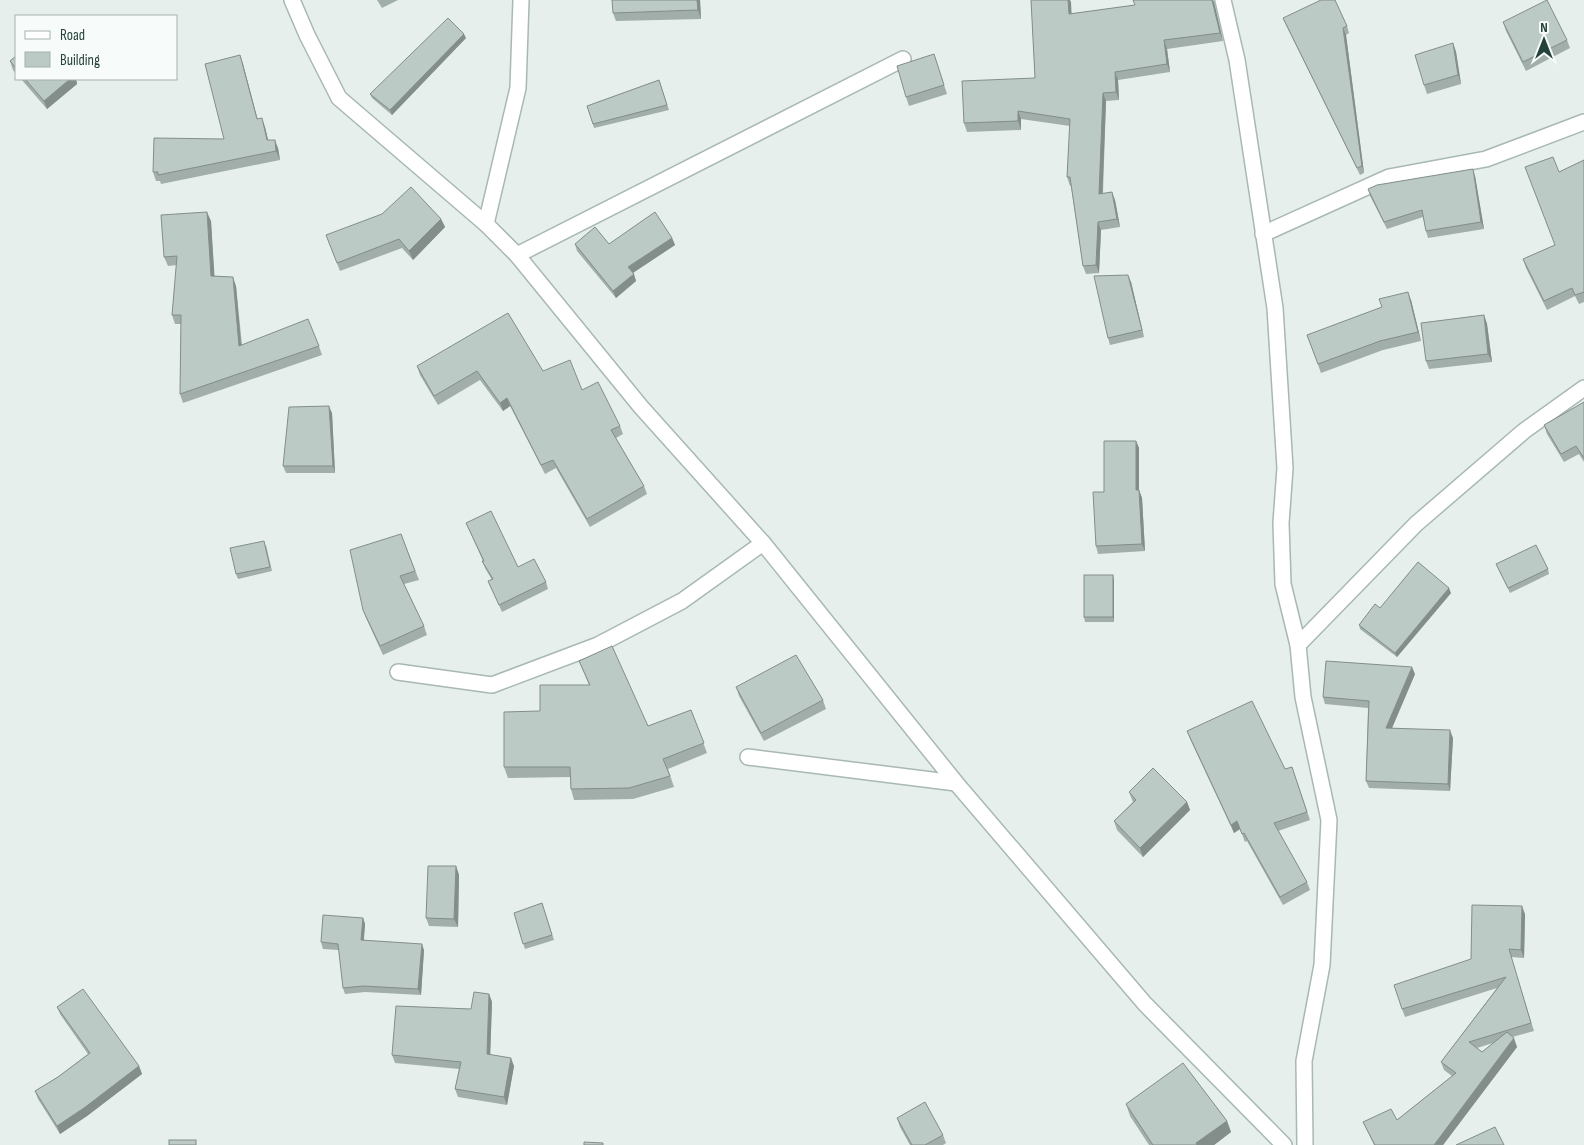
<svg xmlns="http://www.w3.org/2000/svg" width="1584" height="1145" viewBox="0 0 1584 1145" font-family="'Sofia Sans Condensed',sans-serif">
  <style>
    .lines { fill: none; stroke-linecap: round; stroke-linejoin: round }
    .minor-casing { stroke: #a8b8b2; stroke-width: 18 }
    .minor { stroke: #fff; stroke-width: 15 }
    .wall { fill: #a1aea9; fill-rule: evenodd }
    .shaded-wall { fill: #838d89 }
    .building { fill: #bbcac4; stroke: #838d89 }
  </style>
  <rect width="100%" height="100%" fill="#e6efeb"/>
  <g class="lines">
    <defs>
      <g id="minor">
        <polyline points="292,0 307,35 339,98 486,224 517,255 641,407 763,543 956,783 1145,1004 1284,1145"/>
        <polyline points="1223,0 1237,60 1275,308 1285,468 1281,523 1283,584 1298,645 1303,697 1329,820 1322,965 1304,1061 1305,1145"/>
        <polyline points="486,224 518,88 521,0"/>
        <polyline points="1263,234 1389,177 1486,159 1584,122"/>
        <polyline points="517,255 903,59"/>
        <polyline points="1298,645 1416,524 1524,431 1584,388"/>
        <polyline points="398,672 492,685 598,645 682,601 763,543"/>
        <polyline points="748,757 956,783"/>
      </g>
    </defs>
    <use href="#minor" class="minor-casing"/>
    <use href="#minor" class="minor"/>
  </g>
  <g class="wall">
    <polygon points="377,0 398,0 382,8"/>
    <polygon points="700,0 701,19 616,21 613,13"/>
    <polygon points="1031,0 1070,0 1071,14 1135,5 1133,0 1213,0 1214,2 1223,41 1167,49 1170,72 1118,80 1119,100 1106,101 1103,193 1115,200 1120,227 1101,230 1099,273 1086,274 1083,266 1071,186 1070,186 1067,177 1070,126 1021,119 1021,130 967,132 964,123 1035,78"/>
    <polygon points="1283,18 1347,26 1349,33 1346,35 1364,173 1360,175 1286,25"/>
    <polygon points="1503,22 1567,40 1570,48 1526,71 1506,31"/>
    <polygon points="466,38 392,115 372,98 370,94"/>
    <polygon points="1453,43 1456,52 1461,84 1427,94 1424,85"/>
    <polygon points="934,54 947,94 909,106 906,97"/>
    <polygon points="240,55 243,64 257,119 265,127 268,140 278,148 280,160 161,184 160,181 156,181 153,172 224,139"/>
    <polygon points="16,56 16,74 13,70 10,61"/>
    <polygon points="21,79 76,79 77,84 47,109"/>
    <polygon points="659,80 669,110 594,128 587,106"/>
    <polygon points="1584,160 1584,302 1579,304 1575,296 1547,310 1526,268 1523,259 1555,245 1559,172"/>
    <polygon points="1475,176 1484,229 1428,238 1426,231 1423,217 1387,229 1370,196 1368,189"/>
    <polygon points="441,219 445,227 413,260 402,248 340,271 326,235"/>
    <polygon points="211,221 214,276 236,286 242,345 319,346 322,355 183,403 180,394 181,324 175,324 172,315 177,265 168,266 164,257"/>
    <polygon points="672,238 675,245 633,273 636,281 616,298 577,251 575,244 609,244"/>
    <polygon points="1131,282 1144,337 1110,345 1108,338"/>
    <polygon points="1411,300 1421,341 1383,350 1321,373 1307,335"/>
    <polygon points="1484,315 1487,324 1492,362 1429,369 1426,361"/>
    <polygon points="417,366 543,371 582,390 620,426 623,434 616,438 644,486 647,494 590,527 556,468 545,474 510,406 503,411 480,380 438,405 420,375"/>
    <polygon points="1584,402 1584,462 1579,454 1564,462 1547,434 1544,425"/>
    <polygon points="332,413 335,473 286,473 283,466"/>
    <polygon points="1136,441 1139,448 1139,490 1142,498 1145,551 1098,554 1096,546 1104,492"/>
    <polygon points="466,523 518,567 546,582 548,589 502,612 488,581 492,580 485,568 482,561 483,561"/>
    <polygon points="401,534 419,580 404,584 424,626 427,635 383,655 366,618 363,610"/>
    <polygon points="266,545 272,571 238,579 236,574"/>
    <polygon points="1496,564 1548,569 1549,574 1510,593"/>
    <polygon points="1114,580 1114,622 1085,622 1084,617"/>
    <polygon points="1451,593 1397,657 1360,629 1359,625 1380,608"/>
    <polygon points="579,661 648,726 691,710 707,753 668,769 674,787 633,799 574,800 571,789 570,777 508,778 504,767 540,711 589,685"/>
    <polygon points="1415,674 1392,728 1453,738 1450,791 1369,788 1366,781 1368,708 1325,704 1323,697"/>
    <polygon points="736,687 823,700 826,709 764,741 739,696"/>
    <polygon points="1187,731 1285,769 1292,767 1310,820 1278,831 1307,882 1310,890 1283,905 1247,841 1245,842 1240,829 1234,833 1190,739"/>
    <polygon points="1129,792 1187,802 1190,810 1143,857 1117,830 1114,821 1133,802"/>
    <polygon points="456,866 459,875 458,927 429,926 426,918"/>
    <polygon points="542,903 554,940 525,949 514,913"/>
    <path d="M1525 914 1524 958 1511 957 1534 1031 1512 1037 1517 1047 1443 1145H1374L1363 1122 1397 1120 1452 1076 1444 1070 1441 1062 1497 988 1405 1017 1402 1009 1471 959ZM1493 1043 1482 1052 1477 1048Z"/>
    <polygon points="363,918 365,924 364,940 424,950 421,995 365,992 345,994 343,988 339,950 323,949 321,942"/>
    <polygon points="489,994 492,1002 490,1054 514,1066 507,1105 458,1097 455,1089 459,1069 395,1063 392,1055 471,1009"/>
    <polygon points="57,1007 139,1066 142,1074 87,1116 60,1134 38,1099 35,1091 58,1077 88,1054 60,1014"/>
    <polygon points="1126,1104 1227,1121 1231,1132 1214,1145 1149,1145 1130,1116"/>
    <polygon points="897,1118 943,1135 946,1143 943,1145 910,1145 900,1127"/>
  </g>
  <g class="shaded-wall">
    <polygon points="697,0 700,0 701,19 698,10"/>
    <polygon points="1068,0 1070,0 1071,2 1072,22 1069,14"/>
    <polygon points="1212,0 1213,0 1214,2 1223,41 1220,33"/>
    <polygon points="1343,28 1346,35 1364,173 1362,166"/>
    <polygon points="464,34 466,38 392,115 390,110"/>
    <polygon points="1164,40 1167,49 1170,72 1167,64"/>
    <polygon points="1453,43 1456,52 1461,84 1458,75"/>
    <polygon points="240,55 243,64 260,128 257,119"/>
    <polygon points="1115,72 1118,80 1119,100 1116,92"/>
    <polygon points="70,79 76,79 77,84 47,109 44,101"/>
    <polygon points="1103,93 1106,101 1102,202 1099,194"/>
    <polygon points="1018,111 1021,119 1021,130 1018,121"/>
    <polygon points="262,118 265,127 270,148 267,140"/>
    <polygon points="275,140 278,148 280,160 276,151"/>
    <polygon points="1473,169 1475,176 1484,229 1481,222"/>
    <polygon points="1112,192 1115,200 1120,227 1117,219"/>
    <polygon points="207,212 211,221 215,284 211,276"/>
    <polygon points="441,219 445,227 413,260 409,251"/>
    <polygon points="1098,222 1101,230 1099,273 1096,265"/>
    <polygon points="672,238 675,245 631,274 628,267"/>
    <polygon points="634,274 636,281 616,298 613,291"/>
    <polygon points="1128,275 1131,282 1144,337 1142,330"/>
    <polygon points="233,277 236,286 242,355 239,346"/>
    <polygon points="1408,292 1411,300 1421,341 1418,332"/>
    <polygon points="1484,315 1487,324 1492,362 1488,354"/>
    <polygon points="507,398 510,406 503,411 500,403"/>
    <polygon points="329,406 332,413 335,473 333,466"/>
    <polygon points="1136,441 1139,448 1139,498 1136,490"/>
    <polygon points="1139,490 1142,498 1145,551 1142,544"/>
    <polygon points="1113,575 1114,580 1114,622 1113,617"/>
    <polygon points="1449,588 1451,593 1397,657 1395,653"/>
    <polygon points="1412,667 1415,674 1389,735 1386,728"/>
    <polygon points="1450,730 1453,738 1450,791 1448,784"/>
    <polygon points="1187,802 1190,810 1143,857 1140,848"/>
    <polygon points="1237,821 1240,829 1234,833 1231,825"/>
    <polygon points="456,866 459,875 458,927 454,919"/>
    <polygon points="1522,906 1525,914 1524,958 1521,950"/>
    <polygon points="363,918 365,924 363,946 361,940"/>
    <polygon points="422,944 424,950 421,995 418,989"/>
    <polygon points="489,994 492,1002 490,1062 487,1054"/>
    <polygon points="1514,1038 1517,1047 1443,1145 1434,1145"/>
    <polygon points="511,1058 514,1066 507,1105 504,1097"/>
    <polygon points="139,1066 142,1074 87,1116 60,1134 57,1126"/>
    <polygon points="1227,1121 1231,1132 1214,1145 1196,1145 1196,1143"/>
  </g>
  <g class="building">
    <polygon points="612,0 697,0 698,10 613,13"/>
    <polygon points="1031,0 1068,0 1069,14 1135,5 1133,0 1212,0 1220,33 1164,40 1167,64 1115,72 1116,92 1103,93 1099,194 1112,192 1117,219 1098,222 1096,265 1083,266 1070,177 1067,177 1070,119 1018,111 1018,121 964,123 962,81 1035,78"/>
    <polygon points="1321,0 1335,0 1347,26 1343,28 1362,166 1357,168 1283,18"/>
    <polygon points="1547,0 1567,40 1523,62 1503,22"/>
    <polygon points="448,18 464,34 390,110 370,94"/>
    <polygon points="1453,43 1458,75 1424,85 1415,55"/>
    <polygon points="934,54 944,85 906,97 897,66"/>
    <polygon points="240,55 257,119 262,118 267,140 275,140 276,151 158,175 158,172 153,172 154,138 224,139 205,64"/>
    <polygon points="16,56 16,68 10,61"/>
    <polygon points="25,79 70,79 44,101"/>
    <polygon points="659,80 667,105 593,124 587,106"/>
    <polygon points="1553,157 1559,172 1584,160 1584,292 1575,295 1572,288 1544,301 1523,259 1555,245 1525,167"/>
    <polygon points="1473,169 1481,222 1426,231 1422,210 1384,222 1368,189 1377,185"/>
    <polygon points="411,187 441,219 409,251 399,239 337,263 326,235 382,214"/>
    <polygon points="207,212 211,276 233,277 239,346 308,319 319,346 180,394 181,315 172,315 177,256 164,257 161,215"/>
    <polygon points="655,212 672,238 628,267 634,274 613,291 575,244 595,227 609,244"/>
    <polygon points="1128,275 1142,330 1108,338 1094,276"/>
    <polygon points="1408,292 1418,332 1380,341 1318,364 1307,335 1382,307 1379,299"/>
    <polygon points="508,313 543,371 570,360 582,390 598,382 620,426 611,430 644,486 587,519 553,460 541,465 507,398 500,403 477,371 434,396 417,366"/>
    <polygon points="1484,315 1488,354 1426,361 1421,323"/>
    <polygon points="1584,402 1584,458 1576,446 1561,454 1544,425"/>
    <polygon points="329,406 333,466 283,466 289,407"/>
    <polygon points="1104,441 1136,441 1136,490 1139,490 1142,544 1096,546 1093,492 1104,492"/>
    <polygon points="491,511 518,567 534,559 546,582 499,605 488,581 493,579 482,561 484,561 466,523"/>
    <polygon points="401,534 415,571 400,576 424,626 380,646 363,610 350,550"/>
    <polygon points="264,541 270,567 236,574 230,548"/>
    <polygon points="1536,545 1548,569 1508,588 1496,564"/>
    <polygon points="1418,562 1449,588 1395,653 1359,625 1375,604 1380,608"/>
    <rect x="1084" y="575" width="29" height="42"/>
    <polygon points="612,646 648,726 691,710 704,743 663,759 670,776 629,788 571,789 570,767 504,767 504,712 540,711 540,685 590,685 579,661"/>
    <polygon points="796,655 823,700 761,733 736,687"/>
    <polygon points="1326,661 1412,667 1386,728 1450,730 1448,784 1366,781 1369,701 1323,697"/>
    <polygon points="1252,701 1285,769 1292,767 1307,812 1274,823 1307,882 1280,897 1244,833 1242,834 1237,821 1231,825 1187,731"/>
    <polygon points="1153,768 1187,802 1140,848 1114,821 1136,800 1129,792"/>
    <polygon points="428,866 456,866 454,919 426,918"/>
    <polygon points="542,903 552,935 523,944 514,913"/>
    <polygon points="1472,905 1522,906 1521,950 1509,949 1531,1023 1469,1042 1482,1052 1507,1032 1514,1038 1434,1145 1375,1145 1363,1122 1391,1109 1397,1120 1456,1073 1441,1062 1506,977 1402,1009 1394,985 1471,959"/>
    <polygon points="323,915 363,918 361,940 422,944 418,989 363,986 343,988 338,944 321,942"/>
    <polygon points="83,989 139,1066 84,1108 57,1126 35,1091 58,1077 90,1053 57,1007"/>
    <polygon points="474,992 489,994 487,1054 511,1058 504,1097 455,1089 461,1062 392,1055 396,1006 471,1009"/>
    <polygon points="1183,1063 1227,1121 1196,1143 1197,1145 1153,1145 1126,1104"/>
    <polygon points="925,1102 943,1135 925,1145 912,1145 897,1118"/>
    <polygon points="1495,1127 1504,1145 1456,1145"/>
    <rect x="169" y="1140" width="27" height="5"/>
    <polygon points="584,1142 603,1143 603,1145 584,1145"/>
  </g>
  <rect x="15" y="15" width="162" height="65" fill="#f7fbf9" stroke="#a3b1ad"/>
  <rect x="25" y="31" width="25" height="8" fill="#ffffff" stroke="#a3b1ad"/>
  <text x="60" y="40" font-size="15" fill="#24423a">Road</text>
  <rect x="25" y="52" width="25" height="15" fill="#bbcac4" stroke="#a3b1ad"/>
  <text x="60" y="65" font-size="15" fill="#24423a">Building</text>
  <g transform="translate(1544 40)" stroke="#f7fbf9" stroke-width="4" paint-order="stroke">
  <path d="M0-4L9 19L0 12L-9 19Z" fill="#24423a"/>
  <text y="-8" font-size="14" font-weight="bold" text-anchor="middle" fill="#24423a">N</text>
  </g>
</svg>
